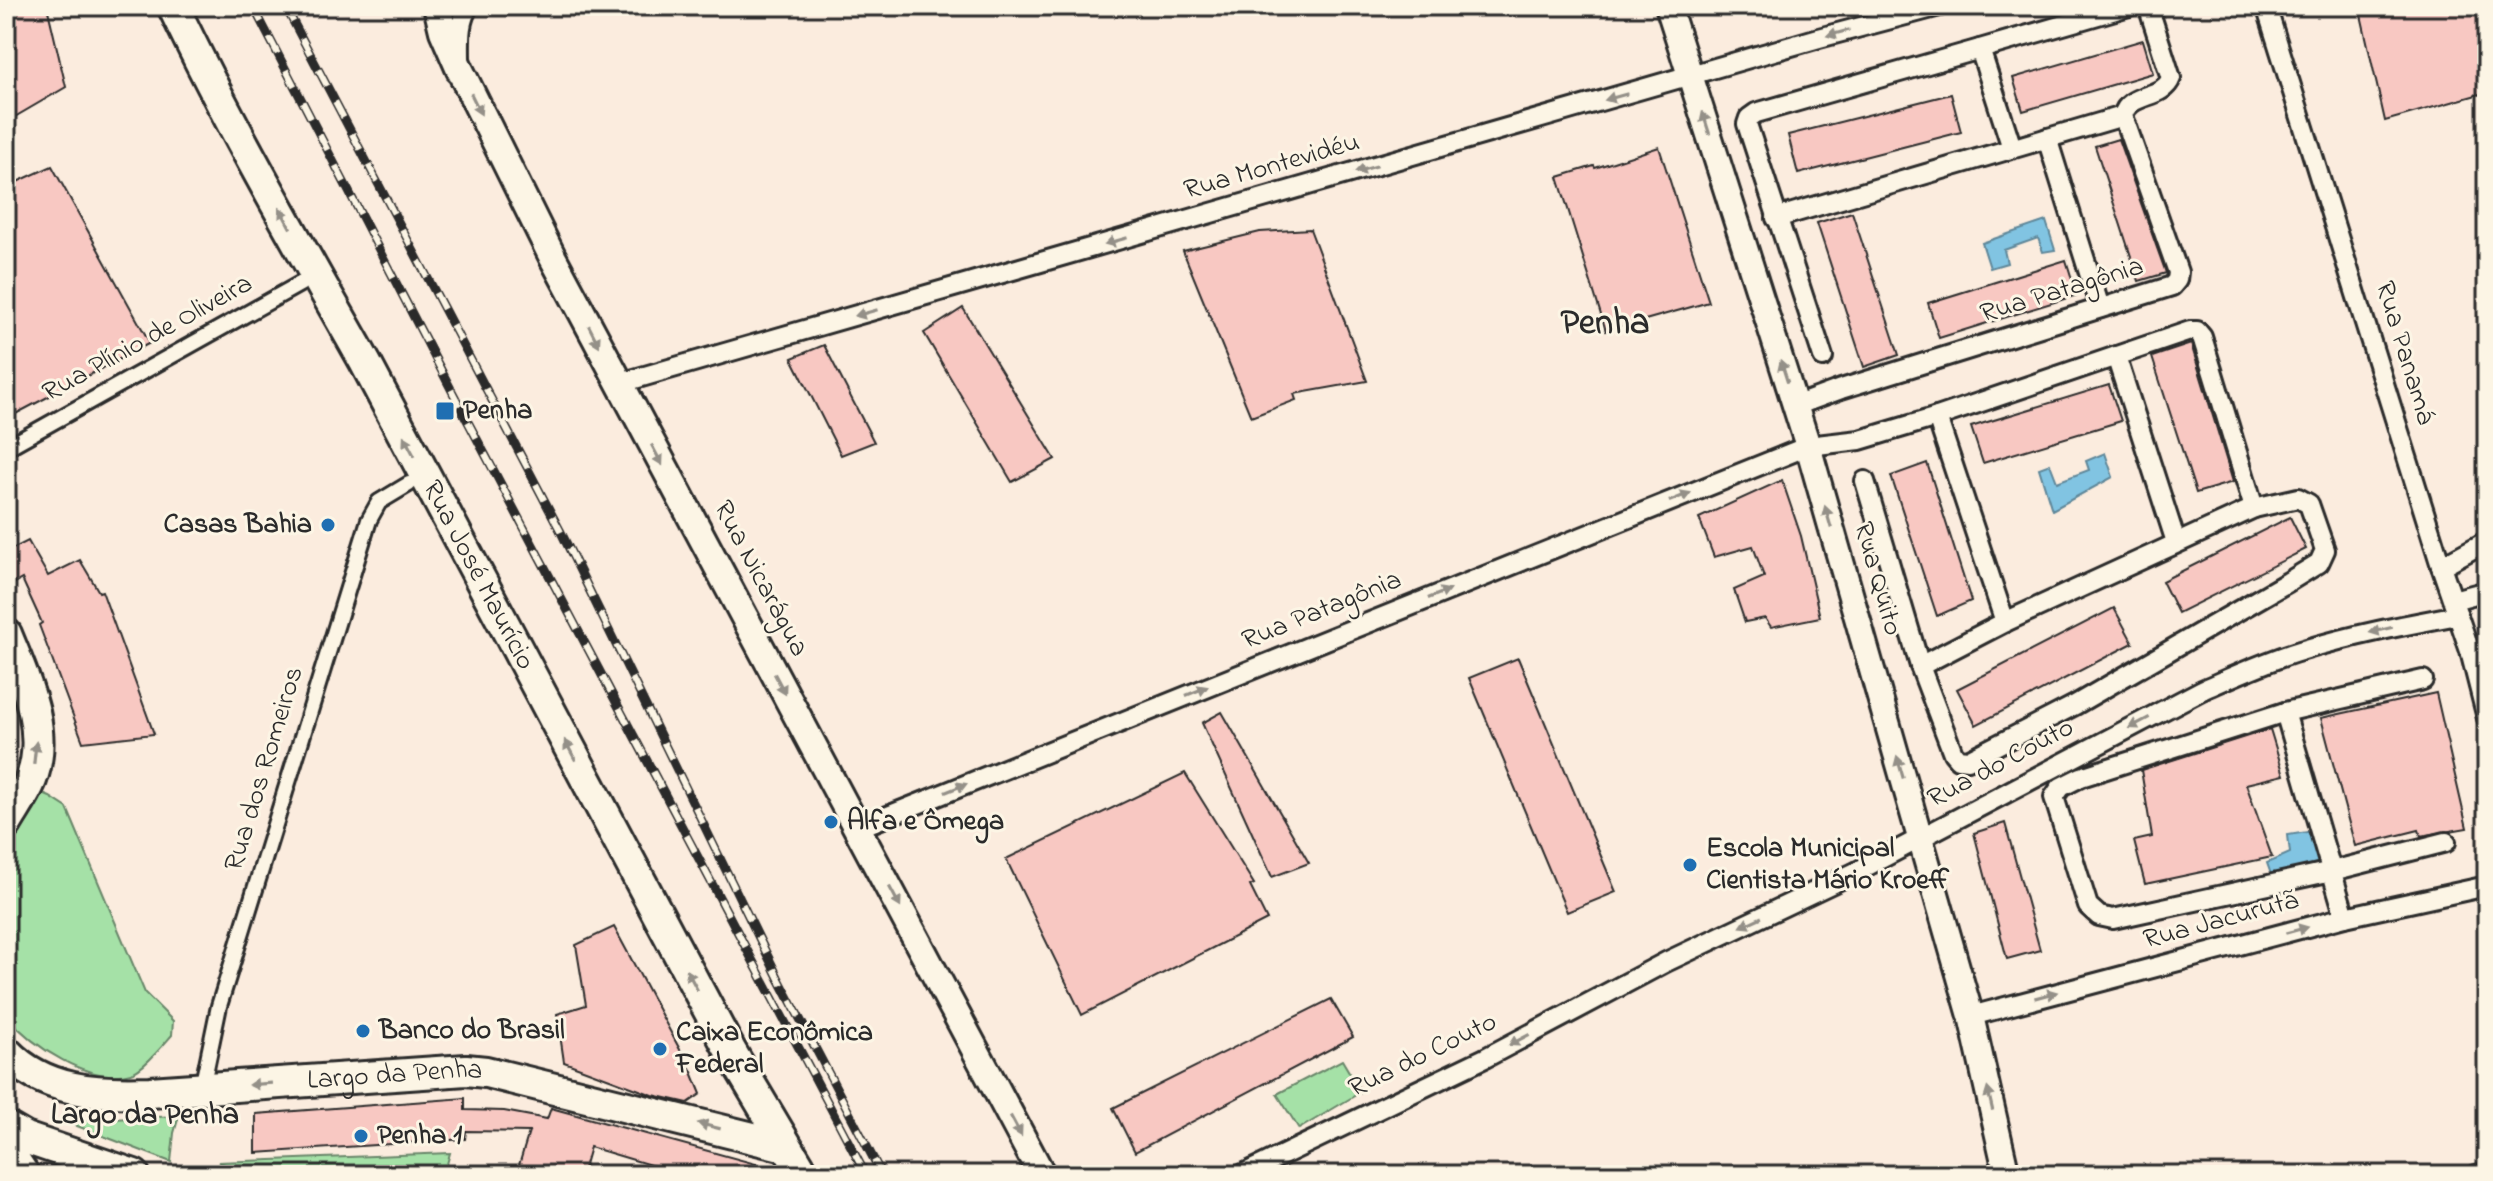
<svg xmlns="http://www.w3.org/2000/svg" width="2493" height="1181" viewBox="0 0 2493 1181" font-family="'Indie Flower',sans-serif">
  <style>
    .green { fill: #a5e1a7; stroke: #688669; stroke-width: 2 }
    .water { fill: #81c4e2; stroke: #5f8799; stroke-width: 2 }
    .building { fill: #f8c8c2; stroke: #2b2b2b; stroke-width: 2 }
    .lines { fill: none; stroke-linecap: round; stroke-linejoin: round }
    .pedestrian-casing { stroke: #2b2b2b; stroke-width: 20 }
    .minor-casing { stroke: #2b2b2b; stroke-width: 24 }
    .tertiary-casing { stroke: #2b2b2b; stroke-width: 30 }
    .secondary-casing { stroke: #2b2b2b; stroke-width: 32 }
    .primary-casing { stroke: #2b2b2b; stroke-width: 36 }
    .pedestrian { stroke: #fcf5e5; stroke-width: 14 }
    .minor { stroke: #fcf5e5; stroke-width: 18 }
    .tertiary { stroke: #fcf5e5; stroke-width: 24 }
    .secondary { stroke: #fcf5e5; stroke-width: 26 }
    .primary { stroke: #fcf5e5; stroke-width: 30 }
    .rail-casing { stroke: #2b2b2b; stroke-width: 9 }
    .rail { stroke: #fcf5e5; stroke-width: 6; stroke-dasharray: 18; stroke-linecap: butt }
    .oneway { fill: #949088 }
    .poi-dot { fill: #1f6fb2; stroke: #fcf5e5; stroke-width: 3 }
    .labels { text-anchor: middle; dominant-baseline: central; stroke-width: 6; stroke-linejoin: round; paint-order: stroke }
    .street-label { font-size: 28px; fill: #2b2b2b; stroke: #fcf5e5 }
    .poi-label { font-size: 28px; font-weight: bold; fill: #2b2b2b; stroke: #fcf5e5; text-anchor: start }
    .neighbourhood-label { font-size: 30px; font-weight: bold; fill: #2b2b2b; stroke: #fcf5e5 }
    .district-label { font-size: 36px; font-weight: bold; fill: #2b2b2b; stroke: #fcf5e5 }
  </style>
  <rect width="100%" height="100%" fill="#fbecde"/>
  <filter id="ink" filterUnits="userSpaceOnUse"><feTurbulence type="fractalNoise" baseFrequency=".0125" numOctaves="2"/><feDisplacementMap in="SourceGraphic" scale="16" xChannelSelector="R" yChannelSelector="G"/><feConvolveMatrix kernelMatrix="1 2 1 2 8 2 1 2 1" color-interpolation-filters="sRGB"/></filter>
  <g filter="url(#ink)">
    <g class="green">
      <path d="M33 790 50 797 67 808 145 993 173 1021 172 1035C163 1045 143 1070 131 1073 89 1085 32 1046 6 1015V839Z"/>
      <polygon points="1342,1060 1361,1092 1299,1129 1277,1094"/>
      <polygon points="179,1116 174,1133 171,1162 64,1121"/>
      <polygon points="450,1153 444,1175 249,1175 218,1162"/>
    </g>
    <g class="water">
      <polygon points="2046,221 2055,250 2043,252 2038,238 2004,250 2007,263 1990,268 1982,243"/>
      <polygon points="2105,453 2113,477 2052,510 2039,468 2050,464 2057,482 2089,470 2086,461"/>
      <polygon points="2313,831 2323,861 2272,877 2267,863 2290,853 2288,835"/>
    </g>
    <g class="building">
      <polygon points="6,6 47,6 66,87 6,122"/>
      <polygon points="2359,6 2487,6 2487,92 2385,121"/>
      <polygon points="2143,40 2153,73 2023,111 2013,78"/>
      <polygon points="1951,94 1961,132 1798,174 1788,135"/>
      <polygon points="2118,139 2166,273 2139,281 2095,146"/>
      <polygon points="1659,147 1709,302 1606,331 1558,177 1594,166 1595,168"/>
      <polygon points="52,166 150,343 6,419 6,187"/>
      <polygon points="1852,212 1899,355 1864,367 1817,223"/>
      <polygon points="1310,229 1367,381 1294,394 1296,400 1251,417 1183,251 1260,232"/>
      <polygon points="2066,260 2077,295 1939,338 1928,303"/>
      <polygon points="963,308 1055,459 1012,482 924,333"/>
      <polygon points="2191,344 2233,482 2196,493 2152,357"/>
      <polygon points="824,345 874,442 841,455 792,358"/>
      <polygon points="2109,385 2121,421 1983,463 1971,427"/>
      <polygon points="1927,463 1971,601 1937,616 1891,476"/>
      <polygon points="1782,480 1801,536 1820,617 1771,627 1765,618 1745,622 1734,590 1764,577 1753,546 1714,557 1699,518"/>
      <polygon points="2290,517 2306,549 2178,613 2162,581"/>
      <polygon points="28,541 48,576 80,560 99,592 102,591 154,734 83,742 39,625 42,623 22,579 6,588 6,552"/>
      <polygon points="2114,608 2133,643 1976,725 1957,689"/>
      <polygon points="1518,658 1616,892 1567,912 1469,678"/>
      <polygon points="2436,693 2467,828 2421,836 2419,830 2355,846 2321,718"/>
      <polygon points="1222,712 1309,863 1272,877 1202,723"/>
      <polygon points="2270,729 2284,775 2246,784 2272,857 2145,884 2134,841 2152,837 2141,770"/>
      <polygon points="1185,773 1254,884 1250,886 1267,920 1082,1015 1006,859"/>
      <polygon points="2005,823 2040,950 2007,959 1974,833"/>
      <polygon points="614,927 692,1072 701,1094 688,1103 653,1095 564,1062 557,1014 586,1005 576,945"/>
      <polygon points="1331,999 1353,1037 1135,1152 1113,1108"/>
      <polygon points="465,1098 465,1110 504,1111 547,1119 551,1108 774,1169 774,1175 684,1175 590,1147 582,1175 516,1175 529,1132 466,1131 465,1139 256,1153 256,1114"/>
    </g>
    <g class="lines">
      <defs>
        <g id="pedestrian">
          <polyline points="6,448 316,275"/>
          <polyline points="202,1088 219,1006 369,520 379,502 409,484"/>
        </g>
        <g id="minor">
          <polyline points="2266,6 2441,566 2470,651 2487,718"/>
          <polyline points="1980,49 2129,6"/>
          <path d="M460 61C460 43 458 21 469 6"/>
          <polyline points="2047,138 2100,308"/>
          <path d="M1776 218 2123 116C2128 92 2163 100 2171 78L2148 6"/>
          <polyline points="2116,356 2176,542"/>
          <polyline points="1823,357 1747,124 1749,118 1756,113 1980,49 2012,148"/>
          <polyline points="620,386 631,380 1819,38 1940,6"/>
          <polyline points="1795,406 1841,389 2172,286 2177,280 2178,272 2123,116"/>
          <polyline points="1937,417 2005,622"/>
          <polyline points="2441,566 2487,541"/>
          <polyline points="2453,600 2487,591"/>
          <polyline points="1920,666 2005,622 2254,508"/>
          <polyline points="2423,680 2285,712 2081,777 2061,787 2054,797 2088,906 2099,916 2113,919 2332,871 2446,842"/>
          <polyline points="2285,712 2345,917"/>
          <polyline points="858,828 1808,446 1860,440 1937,417 2190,331 2197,331 2202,337 2254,508 2298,498 2309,504 2325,550 2319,563 2288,582 2075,705 1968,760 1958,759 1953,753 1920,666 1865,481"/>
          <polyline points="1971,1016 2345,917 2487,886"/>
          <polyline points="6,1137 31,1175"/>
          <path d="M1241 1175 1485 1058 1666 962 1854 873 2202 690C2234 676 2266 661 2300 651 2352 635 2405 625 2458 615"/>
          <polyline points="2476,1175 2487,1172"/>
        </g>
        <polyline id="tertiary" points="1668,6 1808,446 1971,1016 2007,1175"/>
        <polyline id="secondary" points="437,6 443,31 460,70 553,258 1042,1175"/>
        <g id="primary">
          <path id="s1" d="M173 6C231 128 299 245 365 362L731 1052 804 1175"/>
          <path d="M6 634C24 679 50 730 31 780 25 795 14 810 6 824"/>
          <path id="s2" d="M6 1052C44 1092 97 1094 150 1092L466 1070 486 1072 785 1146"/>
          <polyline points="6,1127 25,1138 134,1175"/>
        </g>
      </defs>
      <use href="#pedestrian" class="pedestrian-casing"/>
      <use href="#minor" class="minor-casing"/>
      <use href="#tertiary" class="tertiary-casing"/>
      <use href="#secondary" class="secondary-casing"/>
      <use href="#primary" class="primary-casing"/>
      <use href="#pedestrian" class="pedestrian"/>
      <use href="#minor" class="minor"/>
      <use href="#tertiary" class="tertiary"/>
      <use href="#secondary" class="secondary"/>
      <use href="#primary" class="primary"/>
      <defs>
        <g id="rail">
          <polyline points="253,6 467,420 866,1175"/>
          <polyline points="285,6 560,530 778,977 882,1175"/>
        </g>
      </defs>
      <use href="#rail" class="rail-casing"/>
      <use href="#rail" class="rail"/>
    </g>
    <defs><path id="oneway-solid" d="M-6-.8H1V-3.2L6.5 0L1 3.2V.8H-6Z" transform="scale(2)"/></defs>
    <g class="oneway">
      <use href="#oneway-solid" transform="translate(1838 33) rotate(165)"/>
      <use href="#oneway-solid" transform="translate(1616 97) rotate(164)"/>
      <use href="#oneway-solid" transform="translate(476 104) rotate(64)"/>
      <use href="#oneway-solid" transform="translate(1706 123) rotate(-108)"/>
      <use href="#oneway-solid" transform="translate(1366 169) rotate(164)"/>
      <use href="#oneway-solid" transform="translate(285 218) rotate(-118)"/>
      <use href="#oneway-solid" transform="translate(1116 241) rotate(164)"/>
      <use href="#oneway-solid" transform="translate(866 313) rotate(164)"/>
      <use href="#oneway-solid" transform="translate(594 336) rotate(63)"/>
      <use href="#oneway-solid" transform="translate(1784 371) rotate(-108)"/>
      <use href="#oneway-solid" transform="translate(409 446) rotate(-118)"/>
      <use href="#oneway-solid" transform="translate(657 455) rotate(62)"/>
      <use href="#oneway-solid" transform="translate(1680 497) rotate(-22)"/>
      <use href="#oneway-solid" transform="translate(1828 517) rotate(-106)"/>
      <use href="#oneway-solid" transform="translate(1439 594) rotate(-22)"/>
      <use href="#oneway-solid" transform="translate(2381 630) rotate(167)"/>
      <use href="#oneway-solid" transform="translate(780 684) rotate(62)"/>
      <use href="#oneway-solid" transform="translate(1197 691) rotate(-22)"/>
      <use href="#oneway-solid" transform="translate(2139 723) rotate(152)"/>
      <use href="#oneway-solid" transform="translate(570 750) rotate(-118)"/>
      <use href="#oneway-solid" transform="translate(35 753) rotate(-84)"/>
      <use href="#oneway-solid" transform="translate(1900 767) rotate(-106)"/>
      <use href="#oneway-solid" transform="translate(956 788) rotate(-22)"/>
      <use href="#oneway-solid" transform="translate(895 897) rotate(62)"/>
      <use href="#oneway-solid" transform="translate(1751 922) rotate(155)"/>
      <use href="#oneway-solid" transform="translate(2297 930) rotate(-15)"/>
      <use href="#oneway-solid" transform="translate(692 980) rotate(-118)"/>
      <use href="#oneway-solid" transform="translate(2046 995) rotate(-15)"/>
      <use href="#oneway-solid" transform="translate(1519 1040) rotate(152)"/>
      <use href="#oneway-solid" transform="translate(260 1084) rotate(176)"/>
      <use href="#oneway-solid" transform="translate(1990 1099) rotate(-103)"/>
      <use href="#oneway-solid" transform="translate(709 1126) rotate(-166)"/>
      <use href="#oneway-solid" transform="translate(1016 1126) rotate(62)"/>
    </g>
  </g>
  <g class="poi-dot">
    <rect x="435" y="401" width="20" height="20" rx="4"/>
    <circle cx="328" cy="525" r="8"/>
    <circle cx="831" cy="822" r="8"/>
    <circle cx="1690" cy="865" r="8"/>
    <circle cx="363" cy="1031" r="8"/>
    <circle cx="660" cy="1049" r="8"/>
    <circle cx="361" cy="1136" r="8"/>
  </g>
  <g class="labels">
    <g class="street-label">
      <text transform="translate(1272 167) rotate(-16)">Rua Montevidéu</text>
      <text transform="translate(2062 291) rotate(-17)">Rua Patagônia</text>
      <text transform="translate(148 339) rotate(-29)">Rua Plínio de Oliveira</text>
      <text transform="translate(2404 353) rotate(73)">Rua Panamá</text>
      <text stroke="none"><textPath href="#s1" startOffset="646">Rua José Maurício</textPath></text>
      <text transform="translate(760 579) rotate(62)">Rua Nicarágua</text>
      <text transform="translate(1877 579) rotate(74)">Rua Quito</text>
      <text transform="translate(1322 611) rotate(-22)">Rua Patagônia</text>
      <text transform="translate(2001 764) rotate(-28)">Rua do Couto</text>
      <text transform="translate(265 769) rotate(-73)">Rua dos Romeiros</text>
      <text transform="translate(2221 921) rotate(-15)">Rua Jacurutã</text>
      <text transform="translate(1423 1056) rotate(-26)">Rua do Couto</text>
      <text stroke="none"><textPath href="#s2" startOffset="400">Largo da Penha</textPath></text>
    </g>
    <g class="poi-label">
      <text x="463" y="411">Penha</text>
      <text x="312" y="525" text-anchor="end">Casas Bahia</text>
      <text x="847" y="822">Alfa e Ômega</text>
      <text x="1706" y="849">Escola Municipal<tspan x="1706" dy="32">Cientista Mário Kroeff</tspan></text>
      <text x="379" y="1031">Banco do Brasil</text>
      <text x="676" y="1033">Caixa Econômica<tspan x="676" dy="32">Federal</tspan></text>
      <text x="377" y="1136">Penha 1</text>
    </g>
    <g class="neighbourhood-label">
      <text x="145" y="1116">Largo da Penha</text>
    </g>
    <g class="district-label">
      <text x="1605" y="324">Penha</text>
    </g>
  </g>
  <rect width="2493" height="1181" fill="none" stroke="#fcf5e5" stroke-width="32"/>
  <rect x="16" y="16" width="2461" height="1149" fill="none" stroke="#2b2b2b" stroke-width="3" filter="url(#ink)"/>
</svg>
